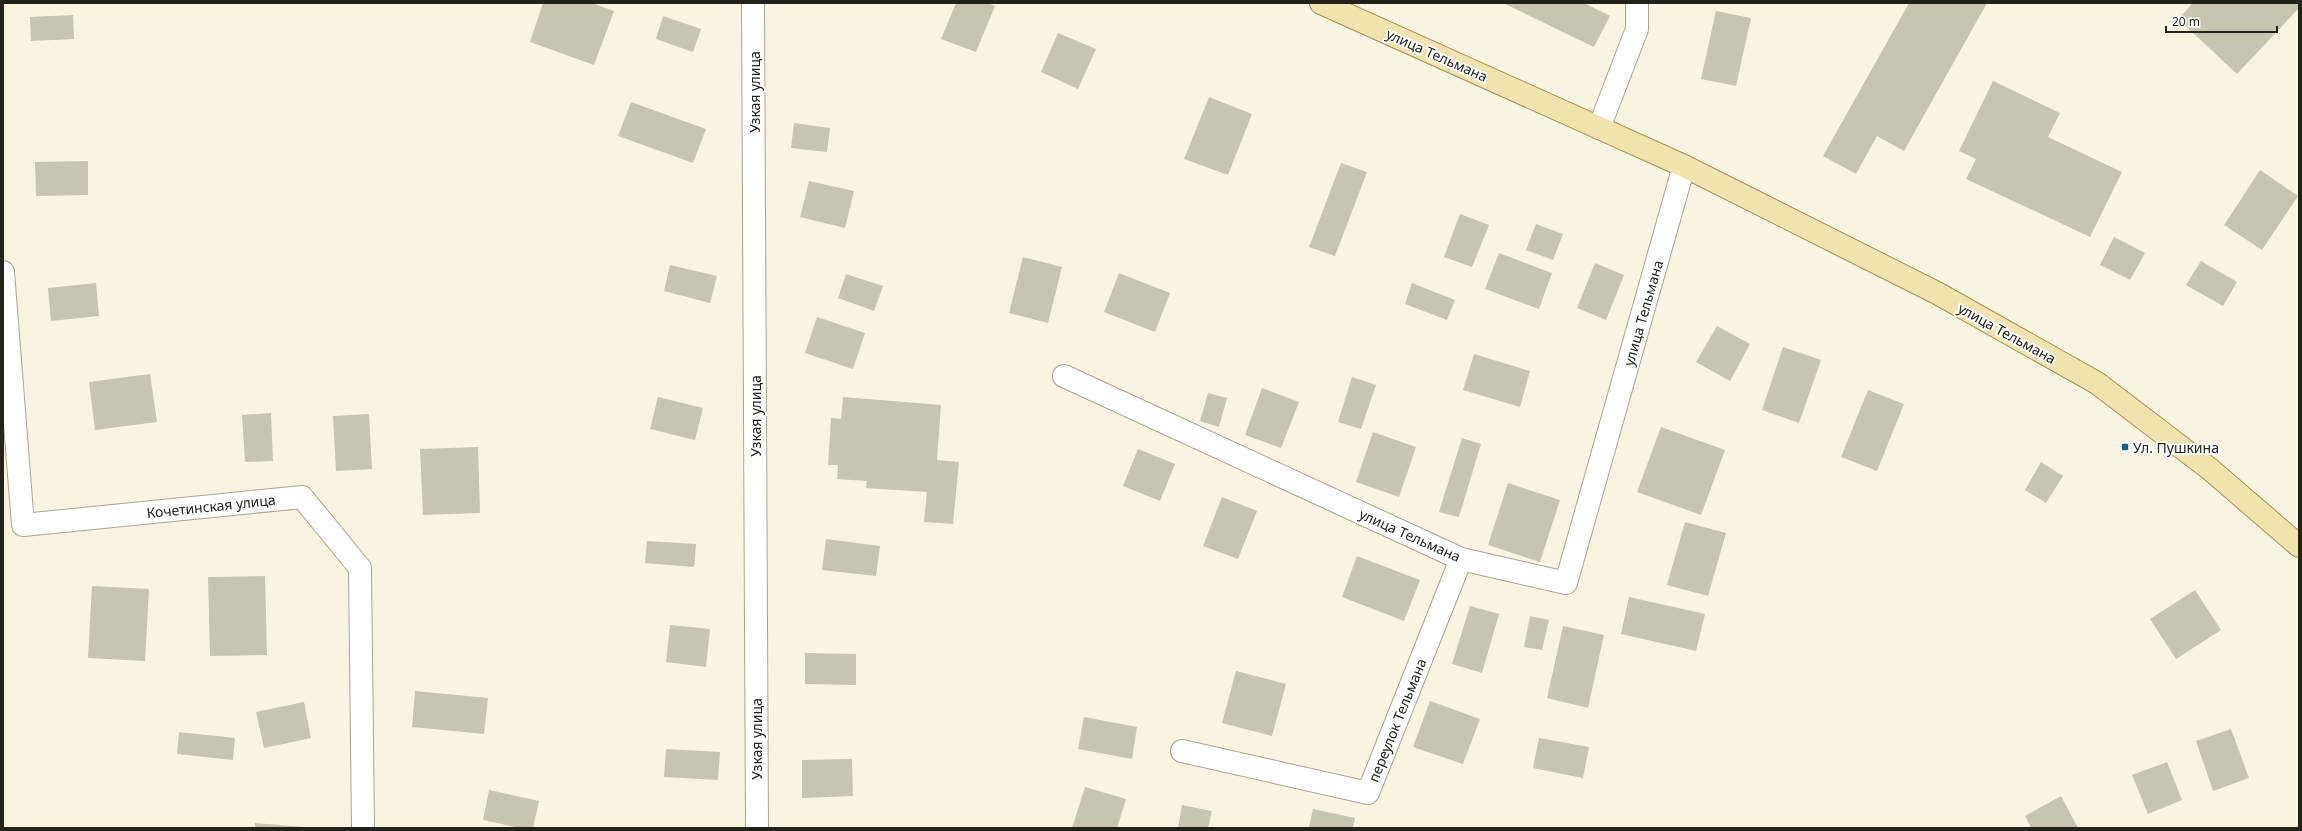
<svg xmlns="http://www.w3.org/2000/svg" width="2302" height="831" viewBox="0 0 2302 831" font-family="'Noto Sans',sans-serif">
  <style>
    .building { fill: #c8c4b2 }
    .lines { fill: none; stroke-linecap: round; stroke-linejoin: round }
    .minor-casing { stroke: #a8a492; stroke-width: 24 }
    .major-casing { stroke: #a19357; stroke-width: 24 }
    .minor { stroke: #fff; stroke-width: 22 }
    .major { stroke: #efe3ae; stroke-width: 22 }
    .poi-dot { fill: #006795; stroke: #fff; stroke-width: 1.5 }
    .labels { text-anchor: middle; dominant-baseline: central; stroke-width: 4; stroke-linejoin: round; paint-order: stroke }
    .street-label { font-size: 14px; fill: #22211a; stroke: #fff }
    .poi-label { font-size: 14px; fill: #22211a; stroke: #fff; text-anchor: start }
  </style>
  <rect width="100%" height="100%" fill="#f8f4e1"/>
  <g class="building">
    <polygon points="543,3 592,3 614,11 594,65 530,42"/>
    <polygon points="956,3 988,3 995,6 976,52 941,39"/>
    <polygon points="1503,3 1584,3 1610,16 1594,47"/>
    <polygon points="1909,3 1987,3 1904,151 1877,136 1856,174 1823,156"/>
    <polygon points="2193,3 2297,3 2299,8 2237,74 2178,19"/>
    <polygon points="1716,11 1751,18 1736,86 1701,79"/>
    <polygon points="73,15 74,39 31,41 30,17"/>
    <polygon points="663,16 701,29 693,52 656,39"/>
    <polygon points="1058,33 1096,49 1078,89 1041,72"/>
    <polygon points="1993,81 2060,113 2048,137 2122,172 2090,237 1966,179 1976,159 1959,151"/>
    <polygon points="1209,97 1252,114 1228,175 1184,159"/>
    <polygon points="631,102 706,129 693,163 618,136"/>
    <polygon points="794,123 830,128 827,152 791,148"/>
    <polygon points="88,161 88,195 36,196 35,162"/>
    <polygon points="1341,163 1367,172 1335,256 1309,247"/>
    <polygon points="2260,170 2298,196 2262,250 2224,225"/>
    <polygon points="809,181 854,191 845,228 800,217"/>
    <polygon points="1460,214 1489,225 1472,267 1444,257"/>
    <polygon points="1536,224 1563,234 1553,260 1526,250"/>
    <polygon points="2114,237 2145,253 2130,280 2100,265"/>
    <polygon points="1499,253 1552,273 1539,309 1485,289"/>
    <polygon points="1023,257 1062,267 1048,323 1009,313"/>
    <polygon points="2201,261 2237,282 2223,306 2186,285"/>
    <polygon points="1595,263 1624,275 1606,320 1577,308"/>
    <polygon points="670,265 717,276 710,303 664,291"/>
    <polygon points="1119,273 1170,293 1155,332 1104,312"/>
    <polygon points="846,274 883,286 874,311 838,298"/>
    <polygon points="96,283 99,316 51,321 48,288"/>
    <polygon points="1412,283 1455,300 1447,320 1405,304"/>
    <polygon points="817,317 865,333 853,369 805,353"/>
    <polygon points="1717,326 1750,344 1730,381 1696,362"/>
    <polygon points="1783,347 1821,360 1799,423 1762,410"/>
    <polygon points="1474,354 1530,371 1520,407 1463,390"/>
    <polygon points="150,374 157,422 95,430 89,382"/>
    <polygon points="1352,377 1376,385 1361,429 1338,422"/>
    <polygon points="1262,388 1299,402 1281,448 1245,435"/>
    <polygon points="1868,390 1904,404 1877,471 1841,457"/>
    <polygon points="1208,393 1227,398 1219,427 1200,421"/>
    <polygon points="658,397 703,408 695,440 650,429"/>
    <polygon points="843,397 941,405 937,460 959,462 953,524 924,522 927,492 866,488 867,481 837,479 838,465 828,465 831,418 841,419"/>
    <polygon points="271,413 273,461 245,462 242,415"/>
    <polygon points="369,414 372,469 336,471 333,416"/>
    <polygon points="1661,427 1725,450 1701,515 1637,492"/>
    <polygon points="1373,432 1416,447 1399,497 1356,482"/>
    <polygon points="1462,438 1481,444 1459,517 1439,512"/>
    <polygon points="478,447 480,513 423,515 420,449"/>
    <polygon points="1138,449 1175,464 1160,501 1123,486"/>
    <polygon points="2041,462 2063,476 2046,503 2025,490"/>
    <polygon points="1508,483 1560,500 1540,562 1488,545"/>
    <polygon points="1222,497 1257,511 1238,559 1203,546"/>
    <polygon points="1685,522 1726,533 1708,596 1667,585"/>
    <polygon points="826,539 880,546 876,576 822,570"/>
    <polygon points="647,541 696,544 694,567 645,563"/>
    <polygon points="1357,556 1420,580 1404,621 1342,597"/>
    <polygon points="265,576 267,655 210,656 208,577"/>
    <polygon points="92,586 149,589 145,661 88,658"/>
    <polygon points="2195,590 2221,630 2176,659 2150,619"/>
    <polygon points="1629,597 1705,614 1696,651 1621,634"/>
    <polygon points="1470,606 1499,614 1482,673 1452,664"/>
    <polygon points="1530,616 1549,620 1542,650 1524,647"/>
    <polygon points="670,625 710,629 706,667 666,662"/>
    <polygon points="1563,626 1604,635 1588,708 1547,698"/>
    <polygon points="805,653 856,654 856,685 805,684"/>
    <polygon points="1236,671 1286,684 1272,736 1222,723"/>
    <polygon points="415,691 488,698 484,734 412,727"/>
    <polygon points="1430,701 1480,719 1463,764 1413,747"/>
    <polygon points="304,702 311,738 264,748 256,712"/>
    <polygon points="1084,717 1137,727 1132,759 1078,749"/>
    <polygon points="2231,729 2249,778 2213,791 2196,741"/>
    <polygon points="179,732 235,738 233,760 177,754"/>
    <polygon points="1539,738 1589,747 1583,778 1533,768"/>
    <polygon points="666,749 720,752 718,780 664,777"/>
    <polygon points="852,759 853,796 802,798 802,760"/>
    <polygon points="2167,762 2182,800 2148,814 2132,775"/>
    <polygon points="1085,787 1126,799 1117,828 1072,828"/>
    <polygon points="489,790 539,801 533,828 520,828 483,820"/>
    <polygon points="2061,796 2078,828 2031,828 2025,816"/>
    <polygon points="1182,805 1212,811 1208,828 1178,828"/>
    <polygon points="1313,809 1355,818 1353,828 1309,828"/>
    <polygon points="255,823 304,827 304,828 255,828"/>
  </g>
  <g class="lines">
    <defs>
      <g id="minor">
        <polyline points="753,3 757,828"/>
        <polyline points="1599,128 1637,29 1637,3"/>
        <polyline points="3,272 23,525 302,497 360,568 363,828"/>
        <polyline points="1064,376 1461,559 1566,583 1684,166"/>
        <polyline points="1182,751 1368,793 1461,559"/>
      </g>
      <polyline id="major" points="1321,3 1684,166 1937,293 2097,383 2211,470 2299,546"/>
    </defs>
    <use href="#minor" class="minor-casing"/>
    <use href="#major" class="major-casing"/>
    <use href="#minor" class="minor"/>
    <use href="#major" class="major"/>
  </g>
  <rect class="poi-dot" x="2121" y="443" width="8" height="8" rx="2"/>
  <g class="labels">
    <g class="street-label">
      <text transform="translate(1437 55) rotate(24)">улица Тельмана</text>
      <text transform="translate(754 92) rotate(-90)">Узкая улица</text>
      <text transform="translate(1643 313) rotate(-74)">улица Тельмана</text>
      <text transform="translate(2007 333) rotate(29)">улица Тельмана</text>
      <text transform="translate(755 416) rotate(-90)">Узкая улица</text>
      <text transform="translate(211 506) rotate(-6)">Кочетинская улица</text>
      <text transform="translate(1410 535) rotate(24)">улица Тельмана</text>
      <text transform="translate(1397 720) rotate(-68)">переулок Тельмана</text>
      <text transform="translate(756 739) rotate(-90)">Узкая улица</text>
    </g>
    <g class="poi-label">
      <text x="2133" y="447">Ул. Пушкина</text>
    </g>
  </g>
  <rect width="2302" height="831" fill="none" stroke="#22211a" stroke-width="8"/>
  <path d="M2166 26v6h111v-6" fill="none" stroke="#22211a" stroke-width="2"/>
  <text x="2172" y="26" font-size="12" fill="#22211a" stroke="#ffffff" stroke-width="3" paint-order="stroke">20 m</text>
</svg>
